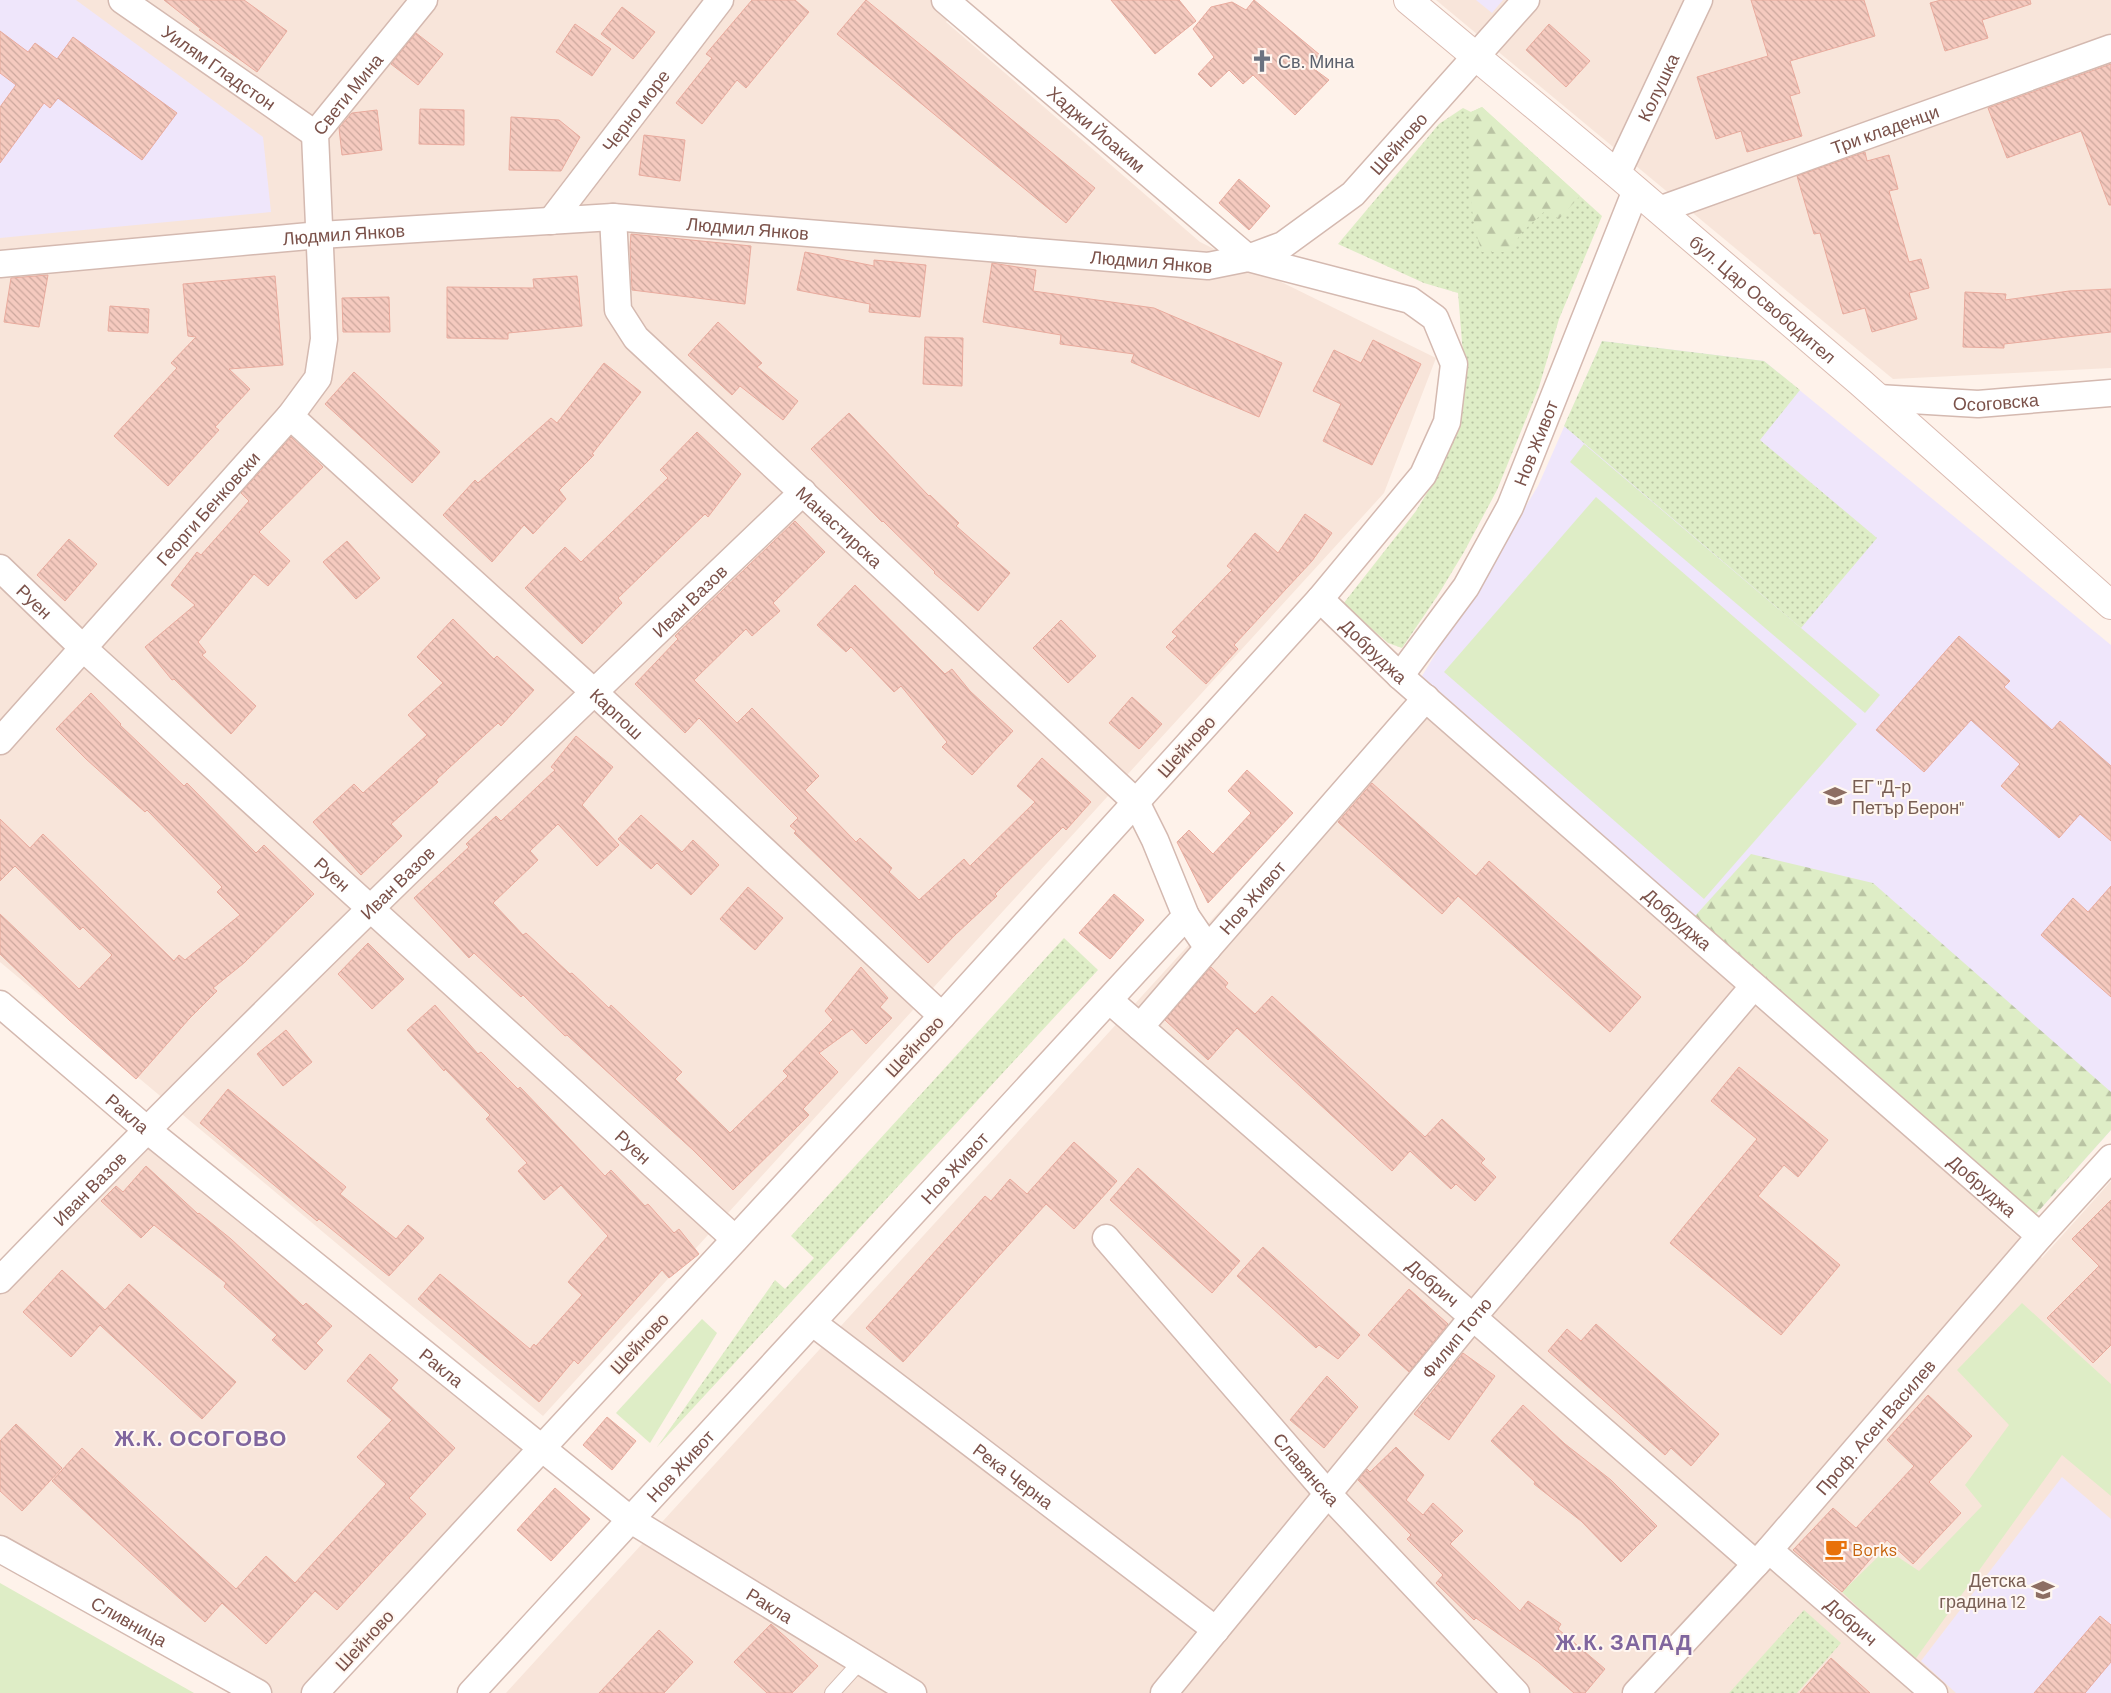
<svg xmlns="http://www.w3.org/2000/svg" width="2111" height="1693" viewBox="0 0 2111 1693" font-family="Barlow,sans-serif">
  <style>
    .residential { fill: #f8e5da }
    .education { fill: #efe6fb }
    .grass { fill: url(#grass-dots) }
    .forest { fill: url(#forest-firs) }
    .green { fill: #deedc6 }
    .building { fill: url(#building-back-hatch); stroke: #e9ab9e }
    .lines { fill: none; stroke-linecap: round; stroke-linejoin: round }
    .lane-casing { stroke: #d4b9b0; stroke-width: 16 }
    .street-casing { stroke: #d4b9b0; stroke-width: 29 }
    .secondary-casing { stroke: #dabab0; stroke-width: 30 }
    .lane { stroke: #fff; stroke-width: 14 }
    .street { stroke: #fff; stroke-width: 26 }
    .secondary { stroke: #fff; stroke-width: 28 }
    .labels { text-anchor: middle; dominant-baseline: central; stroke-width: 4; stroke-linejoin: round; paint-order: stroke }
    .worship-label { font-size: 18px; fill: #5b616d; stroke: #fff7f1; text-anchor: start }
    .street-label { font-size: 18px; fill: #7b524a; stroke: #fff7f1 }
    .education-label { font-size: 18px; fill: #785e54; stroke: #fff7f1; text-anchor: start }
    .food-label { font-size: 18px; fill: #c56008; stroke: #fff7f1; text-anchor: start }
    .district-label { font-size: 22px; font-weight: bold; letter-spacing: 1px; fill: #80669e; stroke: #fff7f1 }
  </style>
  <defs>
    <pattern id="grass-dots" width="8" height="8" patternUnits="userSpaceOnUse" patternTransform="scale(1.25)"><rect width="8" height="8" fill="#deedc6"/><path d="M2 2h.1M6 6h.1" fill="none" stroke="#b9c3a3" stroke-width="1.8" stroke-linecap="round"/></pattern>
    <pattern id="forest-firs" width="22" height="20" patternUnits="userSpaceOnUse" patternTransform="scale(1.25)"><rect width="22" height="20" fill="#deedc6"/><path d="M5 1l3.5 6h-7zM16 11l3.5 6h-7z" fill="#b9c3a3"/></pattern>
    <pattern id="building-back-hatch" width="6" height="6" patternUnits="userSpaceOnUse" patternTransform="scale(1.25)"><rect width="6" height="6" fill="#f5cabf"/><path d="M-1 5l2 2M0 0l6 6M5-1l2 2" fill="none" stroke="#cba79d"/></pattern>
  </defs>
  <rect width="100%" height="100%" fill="#fef2ea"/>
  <g class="residential">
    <polygon points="0,0 963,0 946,22 1200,242 1436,358 1384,493 543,1416 0,962"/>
    <polygon points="1436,0 2111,0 2111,368 1893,379"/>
    <polygon points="1413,699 2042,1258 2111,1181 2111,1693 506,1693"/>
    <polygon points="146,1129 543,1447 315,1693 258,1693 0,1549 0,1280"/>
  </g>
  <g class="education">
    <polygon points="0,0 76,0 263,137 271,212 0,238"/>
    <polygon points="1476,0 1503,0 1492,13"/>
    <polygon points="1602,341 1764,361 2111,645 2111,1130 2035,1215 1422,676 1538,486"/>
    <polygon points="2062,1477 2111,1519 2111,1693 1956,1693 1921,1661"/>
  </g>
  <g class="grass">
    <polygon points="1482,107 1602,216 1559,319 1539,387 1497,490 1464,552 1438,595 1402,648 1388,643 1343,604 1416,511 1433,483 1464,366 1458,293 1424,283 1338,244 1439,124 1463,108 1471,112"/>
    <polygon points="1602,341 1764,361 1800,390 1760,440 1877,538 1801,628 1564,426"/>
    <polygon points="1064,938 1098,970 657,1447 775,1280 785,1289 814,1258 791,1236"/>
    <polygon points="1804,1610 1841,1643 1797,1693 1729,1693"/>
  </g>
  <g class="forest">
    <path d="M1482 107 1580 196 1559 219 1546 210 1520 234 1511 252H1482C1466 207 1469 159 1471 112Z"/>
    <polygon points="1751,854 1873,883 2111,1092 2111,1130 2035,1215 1695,916"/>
  </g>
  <g class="green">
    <polygon points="1584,444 1880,695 1865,713 1570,462"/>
    <polygon points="1596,497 1857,724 1704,899 1444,672"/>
    <polygon points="2022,1303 2111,1384 2111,1496 2062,1455 1914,1661 1842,1592 1886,1549 1919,1571 1982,1506 1965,1485 2009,1425 1957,1370"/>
    <polygon points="702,1319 717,1333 650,1443 616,1413"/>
    <polygon points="0,1582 0,1583 194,1693 0,1693"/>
  </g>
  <g class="building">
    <polygon points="164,0 244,0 287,31 257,72 199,30 201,29"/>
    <polygon points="752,0 795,0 809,12 746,88 737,80 702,124 676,103 712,58 706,54"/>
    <polygon points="866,0 1095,188 1066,223 837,34"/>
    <polygon points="1111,0 1179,0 1196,21 1155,54"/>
    <polygon points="1254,0 1320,55 1310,66 1329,80 1295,115 1253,75 1243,84 1229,70 1211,87 1198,74 1214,57 1193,29 1211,7 1232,2 1246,10"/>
    <polygon points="1751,0 1864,0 1875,36 1790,61 1800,93 1790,96 1802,136 1747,152 1741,131 1716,139 1697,77 1768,56"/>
    <polygon points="1941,0 2030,0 2031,4 1982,20 1988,38 1945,51 1930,3"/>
    <polygon points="622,7 655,32 633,59 601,34"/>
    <polygon points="575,24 611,49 592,76 556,52"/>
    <polygon points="1549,24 1590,61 1566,87 1526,50"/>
    <polygon points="0,31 28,52 35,43 57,59 73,37 177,113 142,160 58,98 50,108 44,103 0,163 0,107 16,85 0,73"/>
    <polygon points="416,33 443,54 418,85 391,64"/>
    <polygon points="2111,64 2111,205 2109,205 2081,131 2007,158 1988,108"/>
    <polygon points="420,109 464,110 464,145 419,144"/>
    <polygon points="377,110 382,150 342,155 339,128 352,113"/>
    <polygon points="511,117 559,120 580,137 561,171 509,170"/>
    <polygon points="644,135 685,140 680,181 639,175"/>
    <polygon points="1865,152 1867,161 1889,155 1898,189 1889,191 1909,262 1921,259 1929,288 1909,293 1917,319 1872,332 1865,308 1843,314 1820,233 1814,234 1797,176"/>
    <polygon points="1239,179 1270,206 1249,230 1219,203"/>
    <polygon points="631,234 751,246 745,304 632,290 630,247"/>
    <polygon points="805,252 874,266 874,260 926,265 920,317 869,312 870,304 797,290"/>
    <polygon points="992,263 1036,270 1033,291 1154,308 1282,363 1259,417 1131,362 1134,354 1060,344 1061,335 983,322"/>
    <polygon points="48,275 39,327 4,322 11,278"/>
    <polygon points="275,276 283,365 229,369 250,389 215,427 219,430 168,486 114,436 177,368 171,363 196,337 188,336 183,284"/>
    <polygon points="577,276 582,326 508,333 508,339 447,338 447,287 534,288 533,279"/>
    <polygon points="2111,289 2111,332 2004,344 2004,348 1963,347 1965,292 2006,294 2005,300 2069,291"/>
    <polygon points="389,297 390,332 343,332 342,298"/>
    <polygon points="110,306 149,309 148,333 108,331"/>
    <polygon points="718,322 762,363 757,367 798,401 783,420 740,386 732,395 688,355"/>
    <polygon points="925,337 963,338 962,386 923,384"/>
    <polygon points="1373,340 1421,364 1372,465 1323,441 1341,404 1313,391 1334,350 1361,363"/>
    <polygon points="604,363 641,392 592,454 594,455 559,490 566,499 533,534 524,525 492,562 443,515 475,480 478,483 551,418 557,423"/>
    <polygon points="354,372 440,452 412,483 325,404"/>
    <polygon points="849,413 929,496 930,495 959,523 956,526 1010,573 978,611 934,573 935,572 883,521 882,522 811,449"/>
    <polygon points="697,432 741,474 708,517 705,514 618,598 622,603 582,644 525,588 565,547 581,562 668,478 660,470"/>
    <polygon points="291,437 323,467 259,532 290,561 268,586 254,574 198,642 206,652 202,655 256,706 231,734 174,679 172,680 145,647 195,605 171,585 197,552 201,555 249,501 241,493"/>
    <polygon points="1305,514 1332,533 1312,561 1234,645 1238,649 1206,684 1166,647 1177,636 1172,632 1232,570 1227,566 1255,533 1278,553"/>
    <polygon points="795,521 825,552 773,603 780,611 752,636 746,629 694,680 737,723 752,708 819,776 805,790 856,842 860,838 892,868 889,872 919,900 964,859 970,866 1035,802 1017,786 1042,758 1091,802 1066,830 1063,827 995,894 997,896 956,934 928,963 794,833 796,831 790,826 798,818 699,718 685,733 635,684 678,639 675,636"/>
    <polygon points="69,539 97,564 65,601 37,575"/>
    <polygon points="347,541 380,578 356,599 323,562"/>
    <polygon points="855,585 945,674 952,669 970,691 1013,731 972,775 942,747 947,742 901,686 894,692 851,647 846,652 817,625"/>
    <polygon points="453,619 494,659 497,656 534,690 501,726 498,723 436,780 438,782 391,824 402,836 361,875 313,822 354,784 363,793 427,735 408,715 443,683 417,657"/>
    <polygon points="1061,620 1096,656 1068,683 1033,648"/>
    <polygon points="1959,636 2010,681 2004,687 2052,730 2060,721 2111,766 2111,841 2080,814 2059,838 2001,786 2020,764 1971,720 1924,772 1876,730"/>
    <polygon points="91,693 121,724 120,725 184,786 187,783 256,853 264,845 314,894 244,963 213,988 217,991 189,1019 136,1079 69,1020 0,954 0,914 79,989 112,955 83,927 80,930 15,866 0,881 0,819 30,848 43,834 174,961 179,955 185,960 240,915 217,892 222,887 147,810 145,812 86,759 56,729"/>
    <polygon points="1132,697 1162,724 1139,749 1109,723"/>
    <polygon points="576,736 613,767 582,805 619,845 597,866 558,824 530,851 538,860 493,903 523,935 526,933 570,974 572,973 609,1008 611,1005 682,1072 675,1079 730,1133 788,1076 783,1071 833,1020 825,1011 861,967 888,998 880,1007 892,1018 866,1044 852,1029 819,1053 838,1072 803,1109 809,1115 733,1190 693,1150 567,1035 565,1036 523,995 521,997 474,953 469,958 414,898 469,847 466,844 496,816 501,821 555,770 551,767"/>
    <polygon points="1247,770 1293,813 1208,903 1177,842 1189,830 1213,854 1251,813 1228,791"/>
    <polygon points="1372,783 1476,876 1489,861 1641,997 1610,1032 1458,896 1442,914 1338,822"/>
    <polygon points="641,815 682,852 693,840 719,865 691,895 657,863 651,869 618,839"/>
    <polygon points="2111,886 2111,997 2041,935 2073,898 2088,912"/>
    <polygon points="748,887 783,918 755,950 720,919"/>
    <polygon points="1114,894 1144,920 1110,959 1079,933"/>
    <polygon points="368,943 404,979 372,1009 338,974"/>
    <polygon points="1211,967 1228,983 1225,987 1255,1014 1272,996 1425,1137 1442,1119 1485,1159 1481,1163 1496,1177 1475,1201 1456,1184 1451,1189 1410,1151 1392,1171 1237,1028 1208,1060 1165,1020"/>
    <polygon points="435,1005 478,1054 481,1052 518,1089 520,1087 605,1176 611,1170 645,1206 648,1204 674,1233 679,1229 699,1254 669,1278 662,1270 578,1364 574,1360 539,1402 418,1299 440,1274 530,1349 534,1344 536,1346 582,1295 568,1282 608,1236 561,1185 544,1200 518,1171 527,1163 486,1119 490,1115 445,1069 444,1071 407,1030"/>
    <polygon points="286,1030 312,1062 283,1086 257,1054"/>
    <polygon points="1739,1067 1828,1140 1798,1177 1784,1165 1758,1196 1840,1265 1781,1335 1670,1243 1757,1139 1711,1101"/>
    <polygon points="228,1089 346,1187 340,1194 396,1239 408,1225 424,1238 389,1276 319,1219 317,1221 200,1123"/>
    <polygon points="1074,1142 1117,1181 1074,1229 1046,1204 903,1362 866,1328 985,1196 991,1201 1010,1179 1027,1194"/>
    <polygon points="146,1166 198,1214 199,1213 231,1239 303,1306 306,1303 332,1326 316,1343 323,1350 305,1370 272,1340 277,1335 224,1287 226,1283 154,1225 141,1238 101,1201 116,1186 123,1192"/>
    <polygon points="1138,1168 1240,1261 1212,1293 1110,1200"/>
    <polygon points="2111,1200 2111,1345 2093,1363 2047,1318 2099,1266 2072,1239"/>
    <polygon points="1263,1247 1360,1335 1338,1359 1319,1345 1316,1348 1237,1276"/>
    <polygon points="62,1270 105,1310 129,1284 236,1382 202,1419 100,1325 71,1357 23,1312"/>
    <polygon points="1409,1289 1448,1324 1409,1372 1368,1335"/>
    <polygon points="1596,1324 1719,1434 1691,1466 1671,1448 1665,1455 1548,1351 1567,1329 1581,1341"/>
    <polygon points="1463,1353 1495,1376 1449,1440 1414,1414"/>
    <polygon points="370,1354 398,1380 391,1388 455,1448 409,1498 426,1514 337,1610 315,1591 266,1644 222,1603 205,1622 52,1481 82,1448 236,1589 266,1556 295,1583 386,1484 357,1457 392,1420 347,1381"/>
    <polygon points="1327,1376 1358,1407 1324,1448 1290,1420"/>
    <polygon points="1928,1395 1972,1436 1929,1482 1961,1513 1913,1564 1887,1540 1842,1592 1793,1550 1833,1508 1856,1528 1914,1466 1887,1440"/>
    <polygon points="1523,1405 1565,1444 1611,1480 1657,1526 1621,1562 1581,1521 1534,1484 1535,1482 1491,1441"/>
    <polygon points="607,1417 636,1441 612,1470 583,1445"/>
    <polygon points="16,1424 62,1468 22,1511 0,1491 0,1441"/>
    <polygon points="1396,1447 1424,1475 1406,1500 1423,1515 1433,1503 1463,1531 1450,1544 1520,1611 1528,1601 1561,1624 1558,1629 1605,1669 1585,1693 1574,1693 1538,1662 1476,1618 1474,1620 1436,1583 1443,1575 1407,1539 1411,1535 1358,1480 1367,1469 1370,1472"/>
    <polygon points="555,1488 590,1519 551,1561 517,1530"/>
    <polygon points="2100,1616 2111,1625 2111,1662 2085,1693 2034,1693"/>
    <polygon points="771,1624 818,1666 792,1693 767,1693 734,1662"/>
    <polygon points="659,1630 693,1662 664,1693 599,1693"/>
    <polygon points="1831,1658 1870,1693 1800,1693"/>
  </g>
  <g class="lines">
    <defs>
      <polyline id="lane" points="832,1693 861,1661"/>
      <g id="street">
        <path id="s1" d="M122 0 315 134"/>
        <path id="s2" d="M945 0 1248 258"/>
        <path id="s3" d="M1617 174 1699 0"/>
        <path id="s4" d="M1659 210 2111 48"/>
        <path id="s5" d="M613 217 618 310 636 338 1136 802 1155 840 1186 916"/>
        <path id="s6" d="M551 221 720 0"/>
        <path id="s7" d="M1248 258 1283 245 1353 194 1526 0"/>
        <path id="s8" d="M0 264 320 235 613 217 1208 266 1248 258 1410 300 1435 318 1454 364 1447 422 1423 475 1320 599 942 1016 315 1693"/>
        <path id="s9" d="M1878 398 1978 404 2111 393"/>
        <path id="s10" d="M290 416 594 692 942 1016"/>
        <path id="s11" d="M0 568 83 648 735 1239"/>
        <path id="s12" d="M1320 599 1400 676 2040 1236"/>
        <path id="s13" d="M1400 676 1466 587 1510 507 1636 190"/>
        <path id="s14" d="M0 741 290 416 318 378 324 339 315 134 424 0"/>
        <path id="s15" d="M1109 1000 1756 1564"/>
        <path id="s16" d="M0 1004 146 1129 631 1520 913 1693"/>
        <polyline points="1140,1027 1208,948"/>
        <path id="s17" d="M1106 1238 1328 1494 1516 1693"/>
        <path id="s18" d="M0 1280C261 1010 532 751 803 492"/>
        <path id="s19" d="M813 1323 1216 1630"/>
        <path id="s20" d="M0 1549 258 1693"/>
        <path id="s21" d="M1769 1550 1934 1693"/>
        <path id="s22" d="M471 1693 1186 916 1208 948 1426 698"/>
        <path id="s23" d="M1164 1693 1473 1317 1753 987"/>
        <path id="s24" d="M1636 1693 1769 1550 2040 1236 2111 1158"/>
      </g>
      <g id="secondary">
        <path id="s25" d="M1408 0 1617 174 1860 382 2111 605"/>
      </g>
    </defs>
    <use href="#lane" class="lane-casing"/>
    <use href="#street" class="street-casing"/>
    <use href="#secondary" class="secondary-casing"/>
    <use href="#lane" class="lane"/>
    <use href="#street" class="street"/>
    <use href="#secondary" class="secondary"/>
  </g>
  <defs>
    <symbol id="church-bare" viewBox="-9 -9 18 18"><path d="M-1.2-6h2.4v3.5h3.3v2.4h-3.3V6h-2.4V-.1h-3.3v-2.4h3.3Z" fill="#6b7280" stroke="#fff7f1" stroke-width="2.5" paint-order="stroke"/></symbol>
    <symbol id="school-bare" viewBox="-9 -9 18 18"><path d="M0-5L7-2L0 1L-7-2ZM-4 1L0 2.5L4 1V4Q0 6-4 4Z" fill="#8d6e63" stroke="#fff7f1" stroke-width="2.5" paint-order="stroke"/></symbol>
    <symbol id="cafe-bare" viewBox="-9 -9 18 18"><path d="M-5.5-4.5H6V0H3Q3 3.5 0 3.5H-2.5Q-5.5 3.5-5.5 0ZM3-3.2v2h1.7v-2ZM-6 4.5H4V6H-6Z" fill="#e8710a" stroke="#fff7f1" stroke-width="2.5" paint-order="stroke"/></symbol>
  </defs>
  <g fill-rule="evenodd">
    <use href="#church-bare" x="1246" y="45" width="32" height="32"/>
    <use href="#school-bare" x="1819" y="780" width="32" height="32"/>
    <use href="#cafe-bare" x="1820" y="1533" width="32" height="32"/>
    <use href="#school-bare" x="2027" y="1574" width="32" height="32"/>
  </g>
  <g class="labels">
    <g class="worship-label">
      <text x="1278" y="61">Св. Мина</text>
    </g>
    <g class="street-label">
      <text stroke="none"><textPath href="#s1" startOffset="118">Уилям Гладстон</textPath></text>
      <text stroke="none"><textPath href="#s3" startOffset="96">Колушка</textPath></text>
      <text stroke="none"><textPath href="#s14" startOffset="779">Свети Мина</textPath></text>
      <text stroke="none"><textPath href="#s6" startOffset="139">Черно море</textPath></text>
      <text stroke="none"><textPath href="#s2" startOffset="199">Хаджи Йоаким</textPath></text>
      <text stroke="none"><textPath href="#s4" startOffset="240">Три кладенци</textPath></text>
      <text stroke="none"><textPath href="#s7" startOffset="192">Шейново</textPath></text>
      <text stroke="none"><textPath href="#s8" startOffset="750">Людмил Янков</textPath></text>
      <text stroke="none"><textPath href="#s8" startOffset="345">Людмил Янков</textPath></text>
      <text stroke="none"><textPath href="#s8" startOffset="1155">Людмил Янков</textPath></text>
      <text stroke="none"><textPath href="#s25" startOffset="464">бул. Цар Освободител</textPath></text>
      <text stroke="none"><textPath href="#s9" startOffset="118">Осоговска</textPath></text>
      <text stroke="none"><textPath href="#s13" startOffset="271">Нов Живот</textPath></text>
      <text stroke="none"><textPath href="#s14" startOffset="312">Георги Бенковски</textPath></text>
      <text stroke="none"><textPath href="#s5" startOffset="404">Манастирска</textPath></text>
      <text stroke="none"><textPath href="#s11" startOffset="48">Руен</textPath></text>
      <text stroke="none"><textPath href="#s18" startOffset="968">Иван Вазов</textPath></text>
      <text stroke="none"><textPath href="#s12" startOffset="75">Добруджа</textPath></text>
      <text stroke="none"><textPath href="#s10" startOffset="442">Карпош</textPath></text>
      <text transform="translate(1186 746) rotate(-48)">Шейново</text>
      <text stroke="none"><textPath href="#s11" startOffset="452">Руен</textPath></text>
      <text stroke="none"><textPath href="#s18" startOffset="562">Иван Вазов</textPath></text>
      <text stroke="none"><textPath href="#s22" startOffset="1162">Нов Живот</textPath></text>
      <text stroke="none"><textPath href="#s12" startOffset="480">Добруджа</textPath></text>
      <text transform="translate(914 1046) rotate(-47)">Шейново</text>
      <text stroke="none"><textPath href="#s16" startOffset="168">Ракла</textPath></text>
      <text stroke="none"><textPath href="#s11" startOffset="858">Руен</textPath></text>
      <text stroke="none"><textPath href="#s22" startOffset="714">Нов Живот</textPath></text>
      <text stroke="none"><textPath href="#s12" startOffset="885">Добруджа</textPath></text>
      <text stroke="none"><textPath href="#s18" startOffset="128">Иван Вазов</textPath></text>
      <text stroke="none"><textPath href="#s15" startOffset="430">Добрич</textPath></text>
      <text stroke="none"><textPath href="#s23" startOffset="460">Филип Тотю</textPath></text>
      <text transform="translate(639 1343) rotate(-47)">Шейново</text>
      <text stroke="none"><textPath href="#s16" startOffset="572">Ракла</textPath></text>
      <text stroke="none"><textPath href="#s24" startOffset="358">Проф. Асен Василев</textPath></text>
      <text stroke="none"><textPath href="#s22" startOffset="309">Нов Живот</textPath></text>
      <text stroke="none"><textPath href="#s17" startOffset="306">Славянска</textPath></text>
      <text stroke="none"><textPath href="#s19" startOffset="252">Река Черна</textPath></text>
      <text stroke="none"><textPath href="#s16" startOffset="978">Ракла</textPath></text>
      <text stroke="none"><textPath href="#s20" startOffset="148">Сливница</textPath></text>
      <text stroke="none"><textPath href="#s21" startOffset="109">Добрич</textPath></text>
      <text transform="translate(364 1640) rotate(-47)">Шейново</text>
    </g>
    <g class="education-label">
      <text x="1852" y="786">ЕГ "Д-р<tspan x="1852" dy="21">Петър Берон"</tspan></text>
      <text x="2026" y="1580" text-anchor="end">Детска<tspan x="2026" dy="21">градина 12</tspan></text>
    </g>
    <g class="food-label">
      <text x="1852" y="1549">Borks</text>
    </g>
    <g class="district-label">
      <text x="201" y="1437">Ж.К. ОСОГОВО</text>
      <text x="1624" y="1641">Ж.К. ЗАПАД</text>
    </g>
  </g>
</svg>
